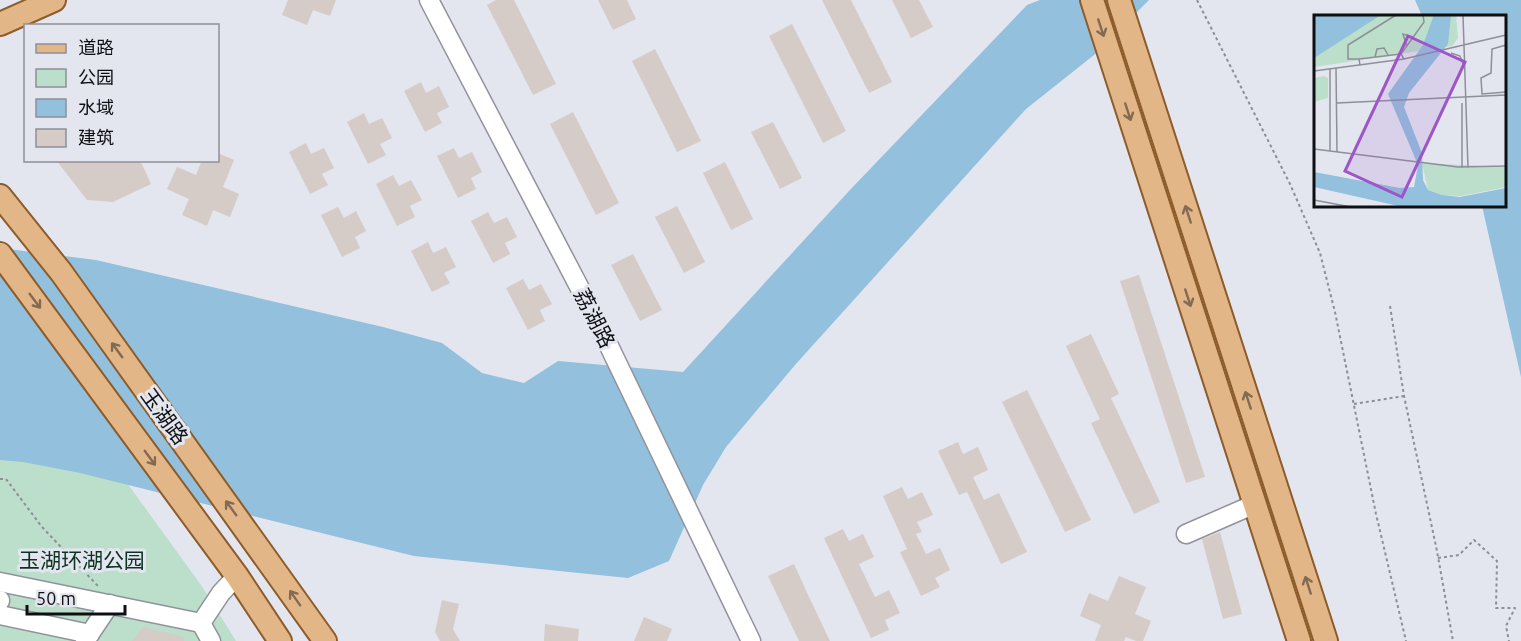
<svg xmlns="http://www.w3.org/2000/svg" width="1521" height="641" viewBox="0 0 1521 641" font-family="Ubuntu,'Noto Sans SC',sans-serif">
  <style>
    .green { fill: #bbdfca }
    .water { fill: #92c0dd }
    .building { fill: #d6ccc7 }
    .lines { fill: none; stroke-linecap: round; stroke-linejoin: round }
    .minor-casing { stroke: #91939c; stroke-width: 21 }
    .major-casing { stroke: #8c5c2b; stroke-width: 26 }
    .path { stroke: #8d8e96; stroke-width: 2; stroke-dasharray: 3 3; stroke-linecap: butt }
    .minor { stroke: #fff; stroke-width: 18 }
    .major { stroke: #e3b688; stroke-width: 22 }
    .oneway { stroke: #836b53 }
    .labels { text-anchor: middle; dominant-baseline: central; stroke-width: 6; stroke-linejoin: round; paint-order: stroke }
    .street-label { font-size: 21px; fill: #0e0f12; stroke: #e3e5ef }
    .park-label { font-size: 21px; fill: #0a3320; stroke: #e3e5ef }
    .inset-road { fill: none; stroke: #8e8f97; stroke-width: 1.5 }
    .view { fill: #9e55c8; fill-opacity: 0.15; stroke: #9e55c8; stroke-width: 3 }
    .inset-edge { fill: none; stroke: #0e0f12; stroke-width: 3 }
  </style>
  <rect width="100%" height="100%" fill="#e3e5ef"/>
  <polygon class="green" points="0,308 201,585 236,641 0,641"/>
  <g class="water">
    <polygon points="1040,0 1149,0 1094,55 1026,109 795,365 726,447 703,485 669,561 628,578 414,556 80,473 23,462 0,460 0,248 96,260 383,327 442,343 482,373 524,383 558,361 683,372 849,191 1027,5"/>
    <polygon points="1415,0 1521,0 1521,377 1482,206 1504,206 1504,16 1422,16"/>
  </g>
  <g class="building">
    <polygon points="288,0 336,0 330,16 313,10 307,25 282,15"/>
    <polygon points="496,0 514,0 556,84 533,95 487,5"/>
    <polygon points="598,0 627,0 636,19 613,30"/>
    <polygon points="822,0 851,0 892,82 869,93"/>
    <polygon points="892,0 919,0 933,27 911,38"/>
    <polygon points="792,24 846,131 823,143 769,36"/>
    <polygon points="655,49 701,141 677,152 632,61"/>
    <polygon points="421,82 426,93 439,86 449,107 437,113 442,123 425,132 404,91"/>
    <polygon points="573,112 619,203 596,215 550,124"/>
    <polygon points="364,113 369,124 382,118 392,138 380,144 386,155 368,164 347,122"/>
    <polygon points="773,122 802,178 780,189 751,132"/>
    <polygon points="306,143 311,154 324,148 334,168 322,174 328,185 310,194 289,152"/>
    <polygon points="454,148 459,158 472,152 482,172 471,178 476,189 458,198 437,156"/>
    <polygon points="218,153 234,160 223,187 239,194 230,217 213,210 207,226 182,215 189,199 167,189 177,167 196,175 202,160 218,160"/>
    <polygon points="56,160 140,160 151,184 113,202 87,200"/>
    <polygon points="725,162 753,219 731,230 703,173"/>
    <polygon points="393,175 399,186 411,180 422,200 410,206 415,217 397,226 376,184"/>
    <polygon points="677,206 705,262 684,273 655,217"/>
    <polygon points="338,207 344,218 356,211 366,231 355,237 360,248 342,257 321,215"/>
    <polygon points="488,212 494,223 507,217 517,237 505,243 510,254 493,263 471,221"/>
    <polygon points="428,242 433,253 446,247 456,267 444,273 450,283 432,292 411,251"/>
    <polygon points="633,254 662,310 640,321 611,265"/>
    <polygon points="1139,275 1205,477 1186,483 1120,281"/>
    <polygon points="523,279 529,290 541,284 552,304 540,310 545,321 528,330 506,288"/>
    <polygon points="1091,334 1119,394 1111,398 1160,502 1134,514 1091,423 1100,419 1066,346"/>
    <polygon points="1027,390 1091,520 1065,532 1002,402"/>
    <polygon points="958,442 963,454 978,447 988,470 973,477 984,500 999,493 1027,552 1001,564 967,492 959,495 938,451"/>
    <polygon points="902,487 908,499 922,492 933,515 917,522 922,532 916,534 926,554 940,548 950,570 935,578 940,587 921,596 900,552 907,549 883,496"/>
    <polygon points="843,529 849,541 863,534 874,557 859,564 869,585 875,597 889,590 900,613 885,620 889,630 871,638 824,538"/>
    <polygon points="1220,532 1242,614 1223,619 1202,539"/>
    <polygon points="794,564 809,597 830,641 799,641 768,576"/>
    <polygon points="1119,576 1146,587 1135,614 1151,621 1143,641 1136,641 1126,637 1124,641 1095,641 1101,625 1080,616 1089,593 1108,601"/>
    <polygon points="442,600 459,604 453,629 460,641 440,641 435,632"/>
    <polygon points="644,617 672,629 667,641 634,641"/>
    <polygon points="545,624 579,629 578,641 544,641"/>
    <polygon points="143,627 184,637 184,641 132,641"/>
  </g>
  <g class="lines">
    <defs>
      <g id="minor">
        <polyline points="429,0 597,321 751,641"/>
        <polyline points="1186,534 1255,504"/>
        <polyline points="0,582 201,623 221,593 237,576"/>
        <polyline points="0,600 0,601"/>
        <polyline points="0,615 90,634"/>
        <polyline points="201,623 211,641"/>
        <polyline points="85,641 110,604"/>
      </g>
      <g id="major">
        <polyline points="1092,0 1299,641"/>
        <polyline points="1119,0 1326,641"/>
        <polyline points="0,24 54,0"/>
        <polyline points="0,196 61,272 325,641"/>
        <polyline points="0,254 237,576 280,641"/>
      </g>
    </defs>
    <use href="#minor" class="minor-casing"/>
    <use href="#major" class="major-casing"/>
    <g class="path">
      <polyline points="1197,0 1290,184 1320,253 1335,312 1376,514 1406,641"/>
      <polyline points="1390,306 1404,396 1437,551 1453,641"/>
      <polyline points="1354,404 1404,396"/>
      <polyline points="0,479 6,479 42,527 98,586"/>
      <polyline points="1438,558 1459,555 1474,540 1497,561 1496,608 1515,608 1506,626 1509,641"/>
    </g>
    <use href="#minor" class="minor"/>
    <use href="#major" class="major"/>
  </g>
  <defs><path id="oneway-shaft" d="M-6 0H5M1.5-3L5.5 0L1.5 3" fill="none" stroke-width="1.6" stroke-linecap="round" stroke-linejoin="round" transform="scale(1.5)"/></defs>
  <g class="oneway">
    <use href="#oneway-shaft" transform="translate(1101 28) rotate(72)"/>
    <use href="#oneway-shaft" transform="translate(1128 112) rotate(72)"/>
    <use href="#oneway-shaft" transform="translate(1188 214) rotate(-108)"/>
    <use href="#oneway-shaft" transform="translate(1188 298) rotate(72)"/>
    <use href="#oneway-shaft" transform="translate(35 301) rotate(53)"/>
    <use href="#oneway-shaft" transform="translate(117 350) rotate(-126)"/>
    <use href="#oneway-shaft" transform="translate(1248 400) rotate(-108)"/>
    <use href="#oneway-shaft" transform="translate(150 458) rotate(54)"/>
    <use href="#oneway-shaft" transform="translate(231 508) rotate(-126)"/>
    <use href="#oneway-shaft" transform="translate(1308 585) rotate(-108)"/>
    <use href="#oneway-shaft" transform="translate(295 598) rotate(-125)"/>
  </g>
  <g class="labels">
    <g class="street-label">
      <text transform="translate(595 318) rotate(63)">荔湖路</text>
      <text transform="translate(165 416) rotate(54)">玉湖路</text>
    </g>
    <g class="park-label">
      <text x="82" y="560">玉湖环湖公园</text>
    </g>
  </g>
  <g transform="translate(1314 15)">
    <rect width="192" height="192" fill="#e3e5ef"/>
    <path d="M0 0H142L144 23 138 31 0 52ZM10 61 14 63V83L0 87V63ZM108 148 192 152V172L147 181 128 180 114 175Z" fill="#bbdfca"/>
    <path d="M0 0H67L0 43ZM120 0H137L134 29 95 78 90 92 108 138 109 165 114 175 128 180 146 182 192 173V192H89L0 172V157L86 173 100 172 104 150 74 79 109 30Z" fill="#92c0dd"/>
    <path class="inset-road" d="M149 0 154 153M192 30 178 34 177 58 167 63 168 79 192 77M93 32 89 19 99 22M137 38 146 41 149 49M61 42 63 34 70 33 74 40M45 44 87 39M90 44 87 39 110 7 109 0M46 50 45 44H34V30L82 0M16 53V136M22 53 23 137M0 56 90 44 192 20M23 88 192 80M0 134 144 152 192 151M148 153V88M0 185 37 192"/>
    <path class="view" d="M94 21 151 47 88 182 31 156Z"/>
    <rect width="192" height="192" class="inset-edge"/>
  </g>
  <rect x="24" y="24" width="195" height="138" fill="#e3e5ef" stroke="#8e8f97" stroke-width="1.5"/>
  <rect x="36" y="44" width="30" height="9" fill="#e3b688" stroke="#8e8f97" stroke-width="1.5"/>
  <text x="78" y="54" font-size="18" fill="#0e0f12">道路</text>
  <rect x="36" y="69" width="30" height="18" fill="#bbdfca" stroke="#8e8f97" stroke-width="1.5"/>
  <text x="78" y="84" font-size="18" fill="#0e0f12">公园</text>
  <rect x="36" y="99" width="30" height="18" fill="#92c0dd" stroke="#8e8f97" stroke-width="1.5"/>
  <text x="78" y="114" font-size="18" fill="#0e0f12">水域</text>
  <rect x="36" y="129" width="30" height="18" fill="#d6ccc7" stroke="#8e8f97" stroke-width="1.5"/>
  <text x="78" y="144" font-size="18" fill="#0e0f12">建筑</text>
  <path d="M27 605v9h98v-9" fill="none" stroke="#0e0f12" stroke-width="3"/>
  <text x="36" y="605" font-size="18" fill="#0e0f12" stroke="#e3e5ef" stroke-width="4.5" paint-order="stroke">50 m</text>
</svg>
